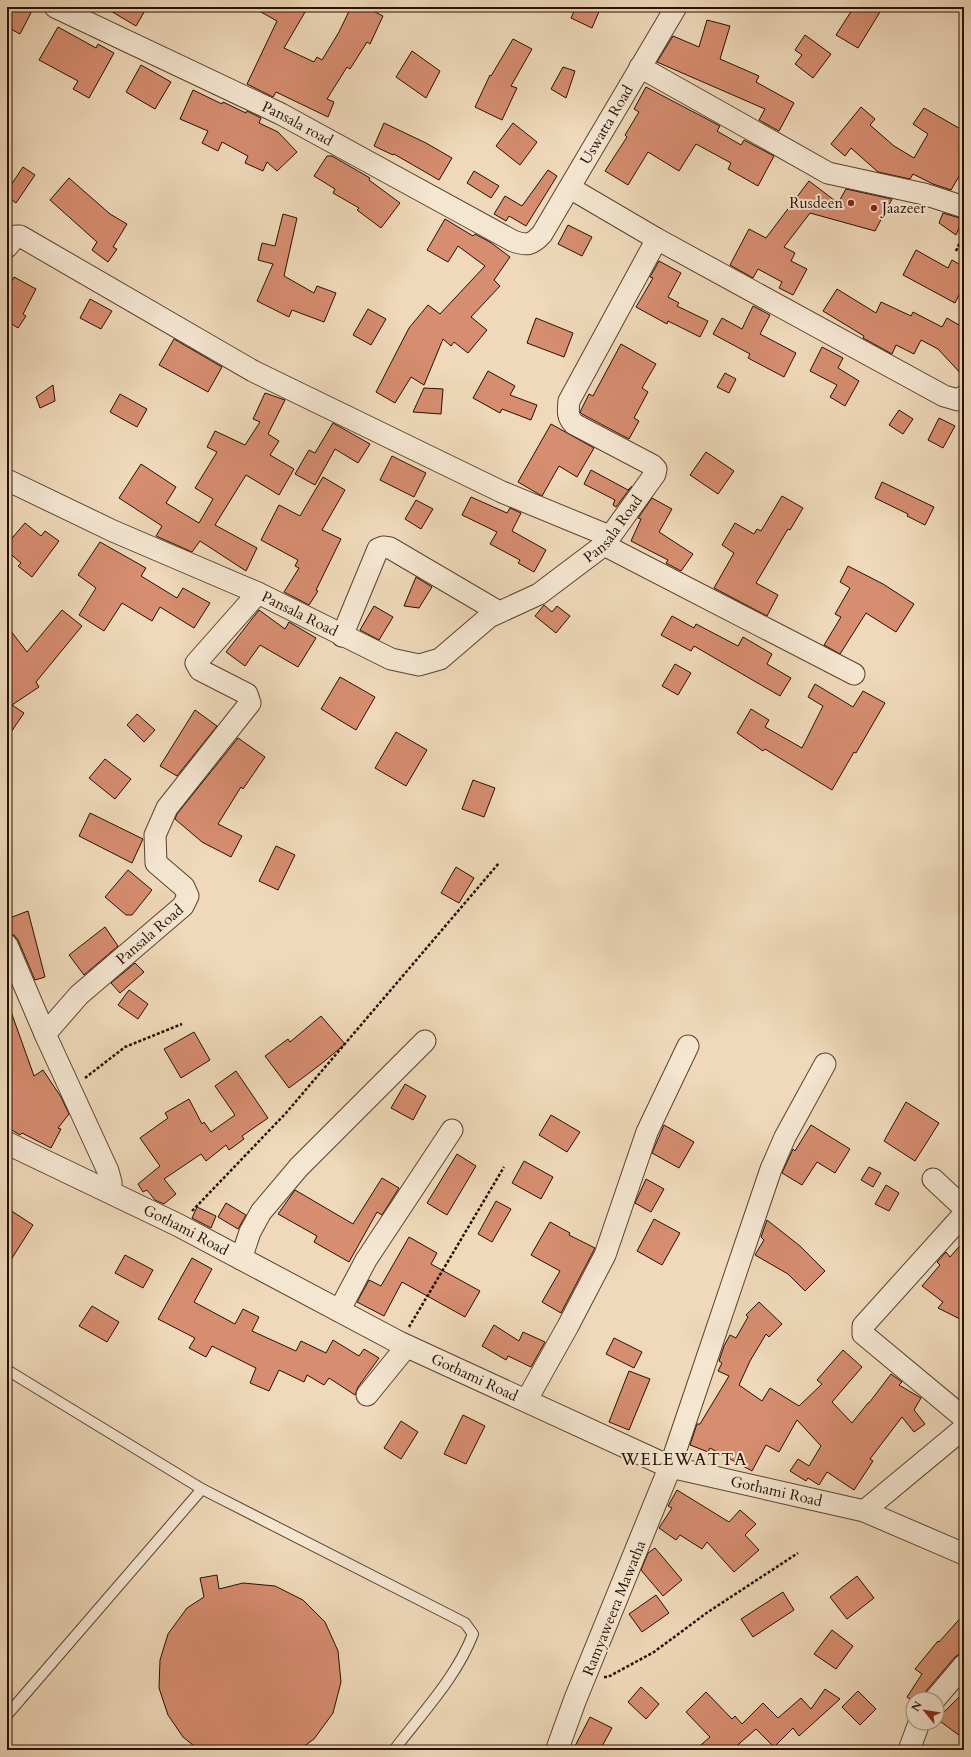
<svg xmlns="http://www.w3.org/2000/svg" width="971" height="1757" viewBox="0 0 971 1757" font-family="Cardo,serif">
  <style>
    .building { fill: #d68d70; stroke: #281000 }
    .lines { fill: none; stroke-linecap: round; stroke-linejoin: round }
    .service-casing { stroke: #5a422e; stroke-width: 12 }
    .minor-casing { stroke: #5a422e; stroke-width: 23 }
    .tertiary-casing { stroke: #5a422e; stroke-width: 24 }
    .path { stroke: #281000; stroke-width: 2.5; stroke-dasharray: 3 2; stroke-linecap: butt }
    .service { stroke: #f5e6d2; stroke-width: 10 }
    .minor { stroke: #f5e6d2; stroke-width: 21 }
    .tertiary { stroke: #f5e6d2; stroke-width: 22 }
    .poi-dot { fill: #8f2418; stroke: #f5e6d2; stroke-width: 1.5 }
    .labels { text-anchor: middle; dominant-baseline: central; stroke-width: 4; stroke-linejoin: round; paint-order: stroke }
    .street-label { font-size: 15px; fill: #281000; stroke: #f5e6d2 }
    .poi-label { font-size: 15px; fill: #281000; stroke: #f5e6d2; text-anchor: end }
    .quarter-label { font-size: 17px; letter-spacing: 1px; fill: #281000; stroke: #f5e6d2 }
  </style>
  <rect width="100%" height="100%" fill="#efd9ba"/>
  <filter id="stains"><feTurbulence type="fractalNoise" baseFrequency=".005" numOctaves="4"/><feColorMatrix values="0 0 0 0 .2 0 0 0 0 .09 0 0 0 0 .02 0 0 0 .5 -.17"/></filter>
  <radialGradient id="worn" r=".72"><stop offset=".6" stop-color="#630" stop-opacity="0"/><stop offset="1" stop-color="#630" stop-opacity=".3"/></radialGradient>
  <g class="building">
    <polygon points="13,7 34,7 20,34 7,27 7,18"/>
    <polygon points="104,7 147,7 136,26"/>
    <polygon points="252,7 308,7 284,48 314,62 317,57 322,60 339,32 351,7 365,7 383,16 370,44 367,42 350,69 347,67 327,99 334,102 328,117 276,92 273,97 247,84 277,21"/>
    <polygon points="576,7 601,7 592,28 571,18"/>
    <polygon points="854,7 883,7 858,48 836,35"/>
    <polygon points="707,20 730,26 720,59 759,76 756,82 794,103 779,131 759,120 765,109 657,62 673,36 699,47"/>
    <polygon points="58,27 96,48 98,44 114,53 89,98 73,89 78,81 39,60"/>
    <polygon points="805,35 831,54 813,78 795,64 802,55 795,50"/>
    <polygon points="513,39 532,49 511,86 517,88 502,120 475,107 490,75 491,76"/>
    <polygon points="412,51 440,71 426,98 396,77"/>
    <polygon points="141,65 171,82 155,109 126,92"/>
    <polygon points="563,67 575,71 566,98 551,89"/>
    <polygon points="646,87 720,126 717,131 741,145 744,140 774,156 758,186 728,169 731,163 696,144 679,171 648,152 628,185 605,171 627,137 625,135 639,112 634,109"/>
    <polygon points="193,90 222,104 223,102 246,113 247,111 261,118 259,123 278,132 297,152 277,171 267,162 263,171 245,163 248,156 222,142 218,151 202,143 208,131 180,119"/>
    <polygon points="861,107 875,119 870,125 894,146 914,158 928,134 913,124 924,108 964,131 964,168 951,190 933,184 913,174 910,179 878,172 851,148 845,156 831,144"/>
    <polygon points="384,123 426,143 452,158 439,180 394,154 393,155 374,146"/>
    <polygon points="513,123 537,142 520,165 496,146"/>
    <polygon points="327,156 332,156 370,178 369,180 400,203 381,228 357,210 359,208 333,193 335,189 314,176"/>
    <polygon points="23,167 35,175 16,203 7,196 7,191"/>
    <polygon points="548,170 557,176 526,226 509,216 506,221 494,214 505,196 522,206"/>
    <polygon points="474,171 499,186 491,198 467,183"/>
    <polygon points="69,178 110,214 127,224 113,247 117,249 108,262 92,250 97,242 50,200"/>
    <polygon points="809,181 838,203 846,189 892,199 875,231 810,213 784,247 795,253 791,261 807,269 793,295 779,288 782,282 758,269 753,278 730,265 749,229 766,238"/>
    <polygon points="943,213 963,219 956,235 939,223"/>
    <polygon points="283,214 297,218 284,276 314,293 317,286 336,293 324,322 292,310 289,317 257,301 273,264 258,260 262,243 275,246"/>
    <polygon points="445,219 473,236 475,234 490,242 510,257 494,280 500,286 471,317 487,330 468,353 454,342 451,346 443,339 424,385 411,377 395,403 376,392 409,328 428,305 440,314 485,266 458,246 448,262 427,250"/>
    <polygon points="568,225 592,237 582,256 558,244"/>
    <polygon points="916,250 948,268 952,260 964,267 964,285 955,303 903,275"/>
    <polygon points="659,261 681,273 668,297 679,303 677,306 708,321 700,337 668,321 667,324 636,307 653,278 650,277"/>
    <polygon points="14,277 36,289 23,314 26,316 18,328 7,321 7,290"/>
    <polygon points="837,289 876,313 881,302 911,316 913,312 942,327 947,318 964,328 964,377 938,349 921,340 914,354 896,345 892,354 863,338 864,336 823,311"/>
    <polygon points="90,299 112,311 101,329 80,318"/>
    <polygon points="753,306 770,315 760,334 796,353 784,377 748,358 750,354 713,334 722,318 742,329"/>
    <polygon points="368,309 386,319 371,345 353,335"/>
    <polygon points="536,318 573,333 564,357 527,343"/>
    <polygon points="174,339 222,367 208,392 159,365"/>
    <polygon points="621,344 656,364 642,388 648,392 634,418 639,421 629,439 582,414 580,412 589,394 593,396"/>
    <polygon points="822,347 843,358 838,368 859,381 845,406 830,397 837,385 810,371"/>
    <polygon points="488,371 515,386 510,395 537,405 531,420 502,409 500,413 473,398"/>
    <polygon points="725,373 736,379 729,393 717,387"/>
    <polygon points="53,385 55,401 40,408 36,397"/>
    <polygon points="424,388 443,389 441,414 413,412"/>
    <polygon points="265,393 285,400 268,434 279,441 270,455 294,469 279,495 246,475 215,525 257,548 246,571 200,541 192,552 156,536 162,526 119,498 141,464 176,487 166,503 199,523 213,499 195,488 217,452 207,447 215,431 245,445 260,422 253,419"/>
    <polygon points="120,394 147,409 137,427 110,412"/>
    <polygon points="899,410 913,419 903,434 889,425"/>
    <polygon points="939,418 955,426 943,448 928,440"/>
    <polygon points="333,423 370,444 358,463 335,449 315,485 295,474 309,450 315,453"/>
    <polygon points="551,424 594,448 577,477 559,466 542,496 518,482"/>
    <polygon points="706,452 734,471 718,494 690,475"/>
    <polygon points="392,456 426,473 414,497 380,480"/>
    <polygon points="591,470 628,490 632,486 616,507 613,505 615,500 584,484"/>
    <polygon points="323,477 345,490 322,530 341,539 316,590 318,591 309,605 284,592 299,568 295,566 298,560 261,540 279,505 300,516"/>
    <polygon points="882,482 934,507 925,525 907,516 908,514 875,498"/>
    <polygon points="782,496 803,508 790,530 788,529 756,583 778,595 767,616 714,588 734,553 722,545 735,523 754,534 757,529 761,531"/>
    <polygon points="471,497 507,513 510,508 521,513 512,531 546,550 534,572 518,563 520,560 490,544 497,532 462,515"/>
    <polygon points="652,498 672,509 659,532 693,554 681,571 666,563 668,560 631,541 641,519 638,518"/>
    <polygon points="416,500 433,509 421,529 405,519"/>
    <polygon points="25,523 41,536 45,531 59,541 32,577 18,566 21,563 7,551 7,544"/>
    <polygon points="100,542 146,568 141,576 177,598 183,588 210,603 194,628 160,607 152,621 122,603 104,631 79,615 96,588 78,575"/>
    <polygon points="848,566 883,584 914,604 896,632 866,613 840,654 824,645 841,617 835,614 850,588 840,582"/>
    <polygon points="416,577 432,587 419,608 404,606"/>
    <polygon points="544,605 552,612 557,606 570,616 556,633 535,616"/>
    <polygon points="374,606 393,617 379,640 360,630"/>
    <polygon points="62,610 82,626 36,682 39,687 12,705 24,713 7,738 7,626 27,652"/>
    <polygon points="259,610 285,629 289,622 316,638 298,667 260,645 245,666 226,652"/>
    <polygon points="672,616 694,628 696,624 738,646 743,637 772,654 767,664 791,678 780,696 694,646 691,651 661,635"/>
    <polygon points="675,664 691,673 678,695 662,686"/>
    <polygon points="340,677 375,697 356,730 321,709"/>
    <polygon points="815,684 853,707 863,691 885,703 856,753 854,752 832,790 765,749 763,751 737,733 751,709 769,720 765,727 802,748 823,706 808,697"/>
    <polygon points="195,710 217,726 177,776 160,766"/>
    <polygon points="137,714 155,730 144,742 127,725"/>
    <polygon points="396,732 427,750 406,786 375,768"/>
    <polygon points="238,738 265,757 243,789 241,787 218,824 242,836 231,857 202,842 175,819 177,814"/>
    <polygon points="105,759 131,779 115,799 89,778"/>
    <polygon points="473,780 495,788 484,817 462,809"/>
    <polygon points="90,813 143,839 132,863 79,836"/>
    <polygon points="276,846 295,855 278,890 259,881"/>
    <polygon points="456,867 474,878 459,903 441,893"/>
    <polygon points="128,870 152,890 132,915 126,915 105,897"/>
    <polygon points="28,911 45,977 35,980 18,940 14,935 7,933 7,919"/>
    <polygon points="105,927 118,946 84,975 69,955"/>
    <polygon points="135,963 144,972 120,993 111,983"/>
    <polygon points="129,990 148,1004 138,1019 118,1005"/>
    <polygon points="7,1006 9,1006 34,1076 43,1070 61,1097 69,1114 58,1128 61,1129 51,1148 22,1133 20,1135 7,1127"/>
    <polygon points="321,1016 345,1044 321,1064 289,1088 265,1056 288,1039 290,1042"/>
    <polygon points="194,1032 210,1060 181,1078 164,1049"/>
    <polygon points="236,1071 268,1118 242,1136 244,1139 229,1150 226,1145 206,1161 201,1154 164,1179 176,1194 164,1204 155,1200 147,1190 143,1192 138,1184 160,1166 140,1138 168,1118 165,1113 189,1099 202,1124 204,1122 211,1132 235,1115 215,1086"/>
    <polygon points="405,1084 426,1096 413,1120 391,1108"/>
    <polygon points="906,1102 939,1123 915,1161 884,1141"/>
    <polygon points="551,1115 580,1132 567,1152 539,1135"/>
    <polygon points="664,1125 694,1142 679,1168 652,1153"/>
    <polygon points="811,1125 850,1149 835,1173 817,1162 802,1185 782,1173 793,1149 795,1151"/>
    <polygon points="457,1154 476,1166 447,1215 427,1203"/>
    <polygon points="524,1161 553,1177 541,1199 512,1183"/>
    <polygon points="869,1167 881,1173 873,1187 861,1180"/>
    <polygon points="382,1178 399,1188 382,1215 377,1212 349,1262 314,1242 317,1236 278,1214 295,1190 353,1224"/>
    <polygon points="646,1179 664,1189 651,1212 635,1203"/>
    <polygon points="886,1185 899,1193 889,1211 875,1204"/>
    <polygon points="496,1201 511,1209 492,1242 478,1234"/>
    <polygon points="226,1203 246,1215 238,1229 218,1217"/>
    <polygon points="197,1207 216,1216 211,1228 192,1218"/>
    <polygon points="7,1208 33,1225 7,1266"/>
    <polygon points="654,1219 680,1233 662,1265 637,1251"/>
    <polygon points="767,1220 800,1246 825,1271 805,1291 788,1274 755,1255 764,1240 761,1237"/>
    <polygon points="550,1222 570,1233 569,1235 595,1248 561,1313 542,1302 560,1271 531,1255"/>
    <polygon points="409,1237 437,1253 431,1264 480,1291 465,1317 402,1282 384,1316 357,1302 369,1280 381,1286"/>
    <polygon points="964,1241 964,1321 938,1308 943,1302 922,1286 940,1265 937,1262 946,1252 950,1257"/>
    <polygon points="125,1255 153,1270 143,1288 115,1273"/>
    <polygon points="192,1258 212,1269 194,1302 235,1324 243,1309 259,1317 252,1331 296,1351 301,1341 326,1353 333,1340 359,1356 364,1349 379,1358 358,1387 355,1395 329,1378 324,1385 307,1375 304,1382 279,1370 269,1391 250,1383 256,1368 212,1346 206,1357 189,1348 195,1338 158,1319"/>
    <polygon points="759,1302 782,1324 769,1337 766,1334 750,1361 739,1385 762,1401 770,1388 799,1406 822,1384 817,1380 843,1350 862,1367 832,1402 852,1423 868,1403 869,1403 891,1374 902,1382 899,1385 921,1398 914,1410 925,1424 914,1432 902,1417 870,1459 873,1461 854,1490 827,1472 819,1485 808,1478 806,1481 790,1471 798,1459 809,1466 821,1446 797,1420 779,1452 766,1445 752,1471 710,1448 708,1452 690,1445 697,1424 700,1424 729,1376 718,1371 722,1363 719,1361 724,1346 730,1335 736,1338 748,1317 746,1315"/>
    <polygon points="92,1306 119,1322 107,1342 79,1326"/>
    <polygon points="494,1325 519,1341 523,1332 545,1342 531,1367 508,1356 506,1360 482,1346"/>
    <polygon points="614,1338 642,1352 634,1368 606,1354"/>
    <polygon points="629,1371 650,1379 629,1430 609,1422"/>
    <polygon points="463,1415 485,1426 466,1464 444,1454"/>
    <polygon points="401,1421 418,1432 401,1459 384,1448"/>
    <polygon points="677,1490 729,1522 740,1510 756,1524 745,1535 759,1550 734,1572 707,1542 702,1549 680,1535 676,1540 659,1528 672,1508 668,1506"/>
    <polygon points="655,1548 682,1580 663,1596 641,1570 648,1553"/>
    <polygon points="217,1575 219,1589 243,1583 275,1586 303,1600 325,1622 338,1651 341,1682 333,1713 314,1739 299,1750 199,1750 183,1737 168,1715 159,1688 160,1660 168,1634 187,1608 204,1597 200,1578"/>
    <polygon points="857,1576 874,1598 847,1619 830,1597"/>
    <polygon points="783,1592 794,1610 753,1637 741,1619"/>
    <polygon points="656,1595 669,1613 642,1632 629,1614"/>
    <polygon points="964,1614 964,1651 955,1657 926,1691 923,1699 913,1699 913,1701 907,1697 922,1674 915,1669 938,1641 939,1642"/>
    <polygon points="832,1630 853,1646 836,1669 814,1654"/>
    <polygon points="641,1687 659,1704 646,1719 628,1702"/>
    <polygon points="825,1689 840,1699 799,1736 793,1728 774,1747 756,1729 732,1750 695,1750 710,1737 686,1712 706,1692 732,1719 735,1716 742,1724 763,1703 778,1718 801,1698 811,1709"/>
    <polygon points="858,1691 876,1709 860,1725 842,1707"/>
    <polygon points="964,1692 964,1739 937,1719"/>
    <polygon points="590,1717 612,1728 600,1750 573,1750"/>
  </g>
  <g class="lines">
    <defs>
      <g id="service">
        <path d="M7 1370 202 1489 465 1623 473 1634C456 1678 422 1713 394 1750"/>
        <polyline points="7,1715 202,1489"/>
      </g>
      <g id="minor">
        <path id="s1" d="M55 7 281 114 513 241C527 246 532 245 542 234L676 7"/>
        <polyline points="640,67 828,173 924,194 964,207"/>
        <polyline points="570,188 657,239 944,396 958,400 964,396"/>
        <polyline points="7,247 16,236 20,236 253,371 502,492 609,536"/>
        <path id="s2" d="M7 480 113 531 258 593 391 659 419 665 440 659 489 617 539 594 604 545 655 474 656 469 652 465 574 424C567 417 568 410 569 401L657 239"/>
        <polyline points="604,545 854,674"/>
        <polyline points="342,636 378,549 383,547 390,548 499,612"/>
        <polyline points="7,945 45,1034"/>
        <path id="s3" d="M825 1064 785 1137 771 1169 670 1467 864 1511 964 1554"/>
        <polyline points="933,1179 963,1207 964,1210"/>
        <path id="s4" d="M111 1192V1182L108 1171 45 1034 79 995 183 906 188 896 184 887 156 863 155 835 167 808 250 703 247 694 200 670 196 663 258 593"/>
        <polyline points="964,1214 863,1326 863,1334 964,1418"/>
        <polyline points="241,1259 250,1232 261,1212 299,1167 425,1041"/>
        <polyline points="339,1311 366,1260 452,1130"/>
        <polyline points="367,1395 407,1346"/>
        <polyline points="526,1401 568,1326 605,1255 647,1132 688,1046"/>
        <polyline points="864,1511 964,1428"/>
        <polyline points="935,1699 964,1665"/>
        <polyline points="909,1750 919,1723"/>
      </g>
      <g id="tertiary">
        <path id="s5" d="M7 1143 178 1225 400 1343 670 1467 575 1700 557 1750"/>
      </g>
    </defs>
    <use href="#service" class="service-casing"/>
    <use href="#minor" class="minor-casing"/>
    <use href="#tertiary" class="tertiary-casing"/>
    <g class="path">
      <polyline points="956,251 964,233"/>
      <polyline points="85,1078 125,1047 182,1024"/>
      <polyline points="192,1211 286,1113 499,863"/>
      <polyline points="409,1327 504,1167"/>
      <polyline points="604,1677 608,1677 654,1652 708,1612 798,1553"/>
    </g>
    <use href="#service" class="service"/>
    <use href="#minor" class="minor"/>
    <use href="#tertiary" class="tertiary"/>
  </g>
  <g class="poi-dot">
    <circle cx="851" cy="203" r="4"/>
    <circle cx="874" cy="208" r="4"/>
  </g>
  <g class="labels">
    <g class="street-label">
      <text stroke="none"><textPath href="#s1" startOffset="269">Pansala road</textPath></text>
      <text stroke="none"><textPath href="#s1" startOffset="674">Uswatta Road</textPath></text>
      <text stroke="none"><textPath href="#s2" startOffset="693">Pansala Road</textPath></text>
      <text stroke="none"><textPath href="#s2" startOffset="322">Pansala Road</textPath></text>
      <text stroke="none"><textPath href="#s4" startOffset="317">Pansala Road</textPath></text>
      <text stroke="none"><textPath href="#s5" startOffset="199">Gothami Road</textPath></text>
      <text stroke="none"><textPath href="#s5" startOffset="523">Gothami Road</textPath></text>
      <text stroke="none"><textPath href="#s3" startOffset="542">Gothami Road</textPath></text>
      <text transform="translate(614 1608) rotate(-68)">Ramyaweera Mawatha</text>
    </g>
    <g class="poi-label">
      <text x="843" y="203">Rusdeen</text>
      <text x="882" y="208" text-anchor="start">Jaazeer</text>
    </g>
    <g class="quarter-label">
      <text x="684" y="1459">WELEWATTA</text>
    </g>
  </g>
  <rect width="971" height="1757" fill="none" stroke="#efd9ba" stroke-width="24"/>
  <rect x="8" y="8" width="955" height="1741" fill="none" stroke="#281000" stroke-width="2"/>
  <rect x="12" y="12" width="947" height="1733" fill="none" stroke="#281000"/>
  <g transform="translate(925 1711) rotate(300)"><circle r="19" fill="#f5e6d2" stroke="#a3907e"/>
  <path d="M0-3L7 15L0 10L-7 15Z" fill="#8f2418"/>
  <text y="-6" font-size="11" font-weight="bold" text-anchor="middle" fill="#281000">N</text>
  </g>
  <rect width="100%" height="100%" filter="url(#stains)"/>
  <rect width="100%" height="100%" fill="url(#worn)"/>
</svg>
